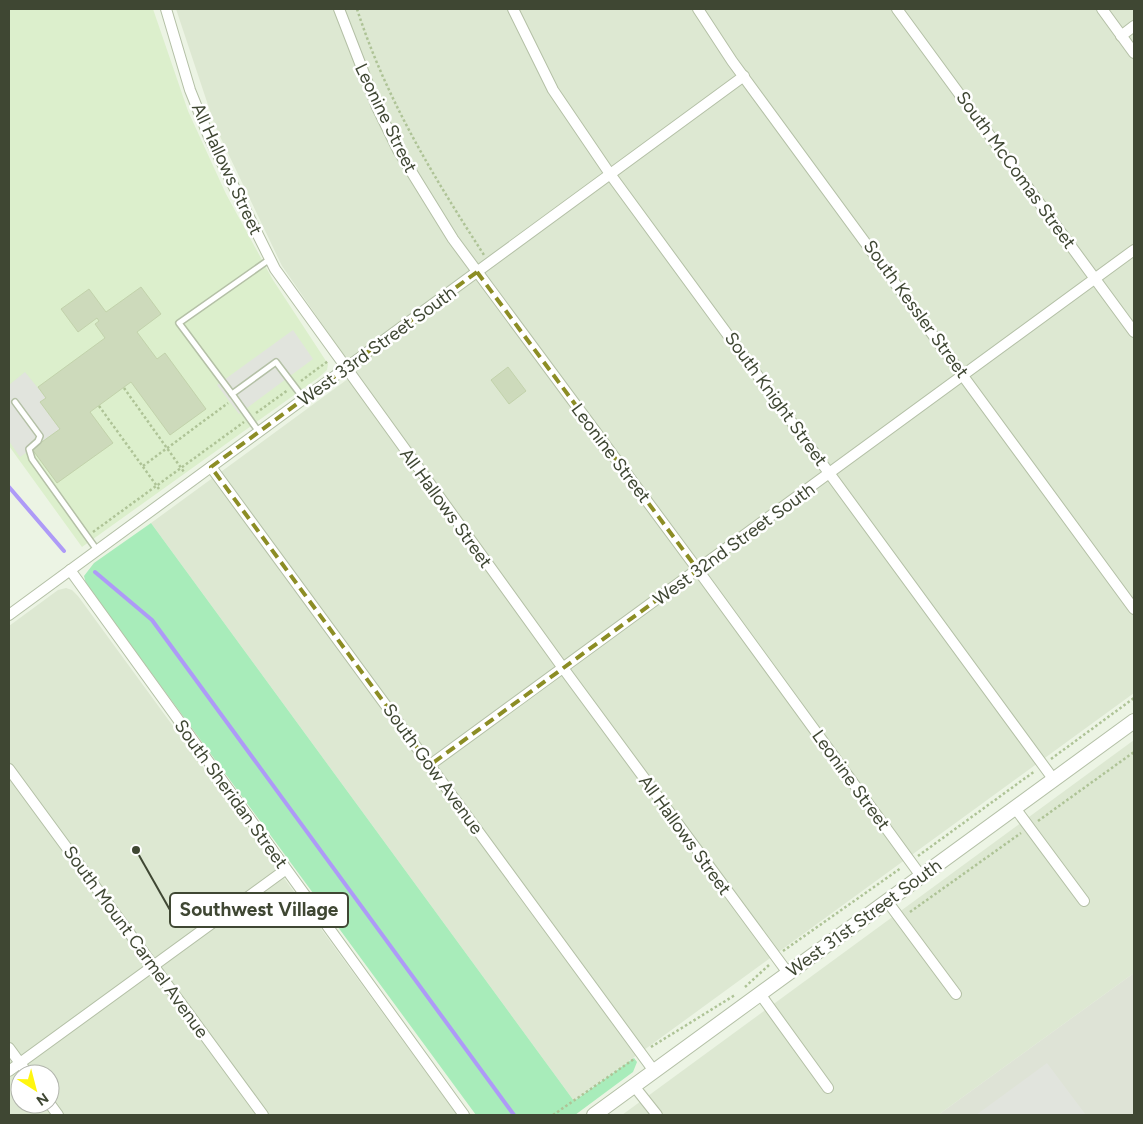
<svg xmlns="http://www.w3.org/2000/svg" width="1143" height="1124" viewBox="0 0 1143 1124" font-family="Figtree,sans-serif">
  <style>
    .residential { fill: #dde8d2; fill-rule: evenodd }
    .industrial { fill: #dee3d6 }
    .education { fill: #dcefcc }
    .green { fill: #a8ecba }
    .parking { fill: #e1e4dd }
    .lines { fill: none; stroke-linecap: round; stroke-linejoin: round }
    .stream { stroke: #ae9af7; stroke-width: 4 }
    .building { fill: #cddabb; stroke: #c2d2ab }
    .service-casing { stroke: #b4c0a6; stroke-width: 8 }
    .minor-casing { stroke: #b4c0a6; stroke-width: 12 }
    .tertiary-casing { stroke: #b4c0a6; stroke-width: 16 }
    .path { stroke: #aec396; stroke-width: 2.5; stroke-dasharray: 2.5 2.5; stroke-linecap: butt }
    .service { stroke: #fff; stroke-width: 5 }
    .minor { stroke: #fff; stroke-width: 10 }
    .tertiary { stroke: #fff; stroke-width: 14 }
    .marked { fill: none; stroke: #8c8d25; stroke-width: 4; stroke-dasharray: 10 6; stroke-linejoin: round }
    .labels { text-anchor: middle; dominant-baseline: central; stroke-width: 5; stroke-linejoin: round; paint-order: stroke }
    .street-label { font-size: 18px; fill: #3f4733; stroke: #fff }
    .leader { fill: none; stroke: #3f4733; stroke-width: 2 }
    .callout-dot { fill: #3f4733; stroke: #fff; stroke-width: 2 }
    .callout { fill: #fff; stroke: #3f4733; stroke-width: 2 }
    .callout-label { font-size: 19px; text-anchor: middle; font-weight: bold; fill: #3f4733 }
  </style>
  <rect width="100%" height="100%" fill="#ecf4e4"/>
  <g class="residential">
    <polygon points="176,9 1134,9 1134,693 574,1101 151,523 356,373 282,266 215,126"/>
    <path d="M66 588 72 590 78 596 457 1115H9V626L58 590ZM20 1074H50V1104H20Z"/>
    <polygon points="1134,740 1134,973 938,1115 622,1115"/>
  </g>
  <polygon class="industrial" points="1134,973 1134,1115 938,1115"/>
  <polygon class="education" points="9,9 153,9 188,111 226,194 273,280 328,364 327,370 318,378 82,547 9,446"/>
  <polygon class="green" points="151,523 574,1101 634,1058 637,1062 633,1072 575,1115 476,1115 86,584 84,576 94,563"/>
  <g class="parking">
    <polygon points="293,330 313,359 239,414 217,385"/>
    <polygon points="25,372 46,398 41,402 60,429 20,457 9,441 9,385"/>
    <polygon points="1047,1063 1086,1115 976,1115"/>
  </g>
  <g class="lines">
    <g class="stream">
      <polyline points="9,487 64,551"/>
      <polyline points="95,572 152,620 514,1115"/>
    </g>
  </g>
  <g class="building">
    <polygon points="141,287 161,314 137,332 157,359 165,353 206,409 170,435 131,382 90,412 113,443 57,483 32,449 60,429 40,402 46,398 38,387 105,338 95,324 99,321 97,318 78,332 61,309 89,289 106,312"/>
    <polygon points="508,367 526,391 509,404 491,380"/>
  </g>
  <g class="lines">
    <defs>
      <g id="service">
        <polyline points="232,394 179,323 270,259"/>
        <polyline points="15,402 40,436 38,441 29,449 32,459 97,550"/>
        <polyline points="259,432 232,394 276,362 304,399"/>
      </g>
      <g id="minor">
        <polyline points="166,9 190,90 209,137 275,269 563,668 788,973"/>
        <polyline points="339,9 377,107 398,150 453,239 698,570 921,876"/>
        <polyline points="513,9 553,90 610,174 1054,780"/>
        <polyline points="698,9 732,61 1134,609"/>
        <polyline points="897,9 1134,332"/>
        <polyline points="1102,9 1134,53"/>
        <polyline points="1121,36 1134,26"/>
        <polyline points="211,467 654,1071"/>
        <polyline points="70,570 464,1115"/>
        <polyline points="9,615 744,76"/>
        <polyline points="430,765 1134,250"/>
        <polyline points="9,769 263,1115"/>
        <polyline points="1015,808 1084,901"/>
        <polyline points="887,901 956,994"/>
        <polyline points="760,994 828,1088"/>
        <polyline points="9,1048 28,1074"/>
        <polyline points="9,1071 285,870"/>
        <polyline points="634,1086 657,1115"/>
        <polyline points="50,1104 58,1115"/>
      </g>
      <polyline id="tertiary" points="594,1115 1134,721"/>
    </defs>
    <use href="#service" class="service-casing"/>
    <use href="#minor" class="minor-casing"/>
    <use href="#tertiary" class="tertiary-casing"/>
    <g class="path">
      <path d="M357 9C386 99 433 176 484 255"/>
      <polyline points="301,381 328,361"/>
      <polyline points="124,388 184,472"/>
      <polyline points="99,406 159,489"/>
      <polyline points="256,413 288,390"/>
      <polyline points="143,466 228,403"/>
      <polyline points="93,532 244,422"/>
      <polyline points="1051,759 1134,698"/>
      <polyline points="1038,821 1134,752"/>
      <polyline points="918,856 1035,771"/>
      <polyline points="910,912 1021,833"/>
      <polyline points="783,951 901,868"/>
      <polyline points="745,987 769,965"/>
      <polyline points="651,1047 735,995"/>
      <polyline points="553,1115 634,1059"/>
    </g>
    <use href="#service" class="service"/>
    <use href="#minor" class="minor"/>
    <use href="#tertiary" class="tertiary"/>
  </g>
  <path class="marked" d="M477 272 698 570 430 765 211 467Z"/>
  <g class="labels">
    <g class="street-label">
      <text transform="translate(386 118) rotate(64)">Leonine Street</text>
      <text transform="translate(227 169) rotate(65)">All Hallows Street</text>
      <text transform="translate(1016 170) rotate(54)">South McComas Street</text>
      <text transform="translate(916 309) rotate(54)">South Kessler Street</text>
      <text transform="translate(377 346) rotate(-36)">West 33rd Street South</text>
      <text transform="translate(776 399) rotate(54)">South Knight Street</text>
      <text transform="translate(611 453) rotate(53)">Leonine Street</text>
      <text transform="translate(446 508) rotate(54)">All Hallows Street</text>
      <text transform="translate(734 544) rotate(-36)">West 32nd Street South</text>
      <text transform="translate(433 769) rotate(54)">South Gow Avenue</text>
      <text transform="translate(851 780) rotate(54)">Leonine Street</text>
      <text transform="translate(231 794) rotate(54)">South Sheridan Street</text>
      <text transform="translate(685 835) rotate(54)">All Hallows Street</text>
      <text transform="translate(864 918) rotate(-36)">West 31st Street South</text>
      <text transform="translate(136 942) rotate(54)">South Mount Carmel Avenue</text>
    </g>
  </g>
  <path class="leader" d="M136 850L170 910"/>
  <circle class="callout-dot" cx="136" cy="850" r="5"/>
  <rect class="callout" x="170" y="893" width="178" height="34" rx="5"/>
  <g class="callout-label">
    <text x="259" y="916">Southwest Village</text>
  </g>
  <rect width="1143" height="1124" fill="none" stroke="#3f4733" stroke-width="20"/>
  <g transform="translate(35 1089) rotate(144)"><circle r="24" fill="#ffffff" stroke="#b2b5ad"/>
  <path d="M0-4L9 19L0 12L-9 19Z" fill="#fff610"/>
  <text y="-8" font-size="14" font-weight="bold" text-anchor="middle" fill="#3f4733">N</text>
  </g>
</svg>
